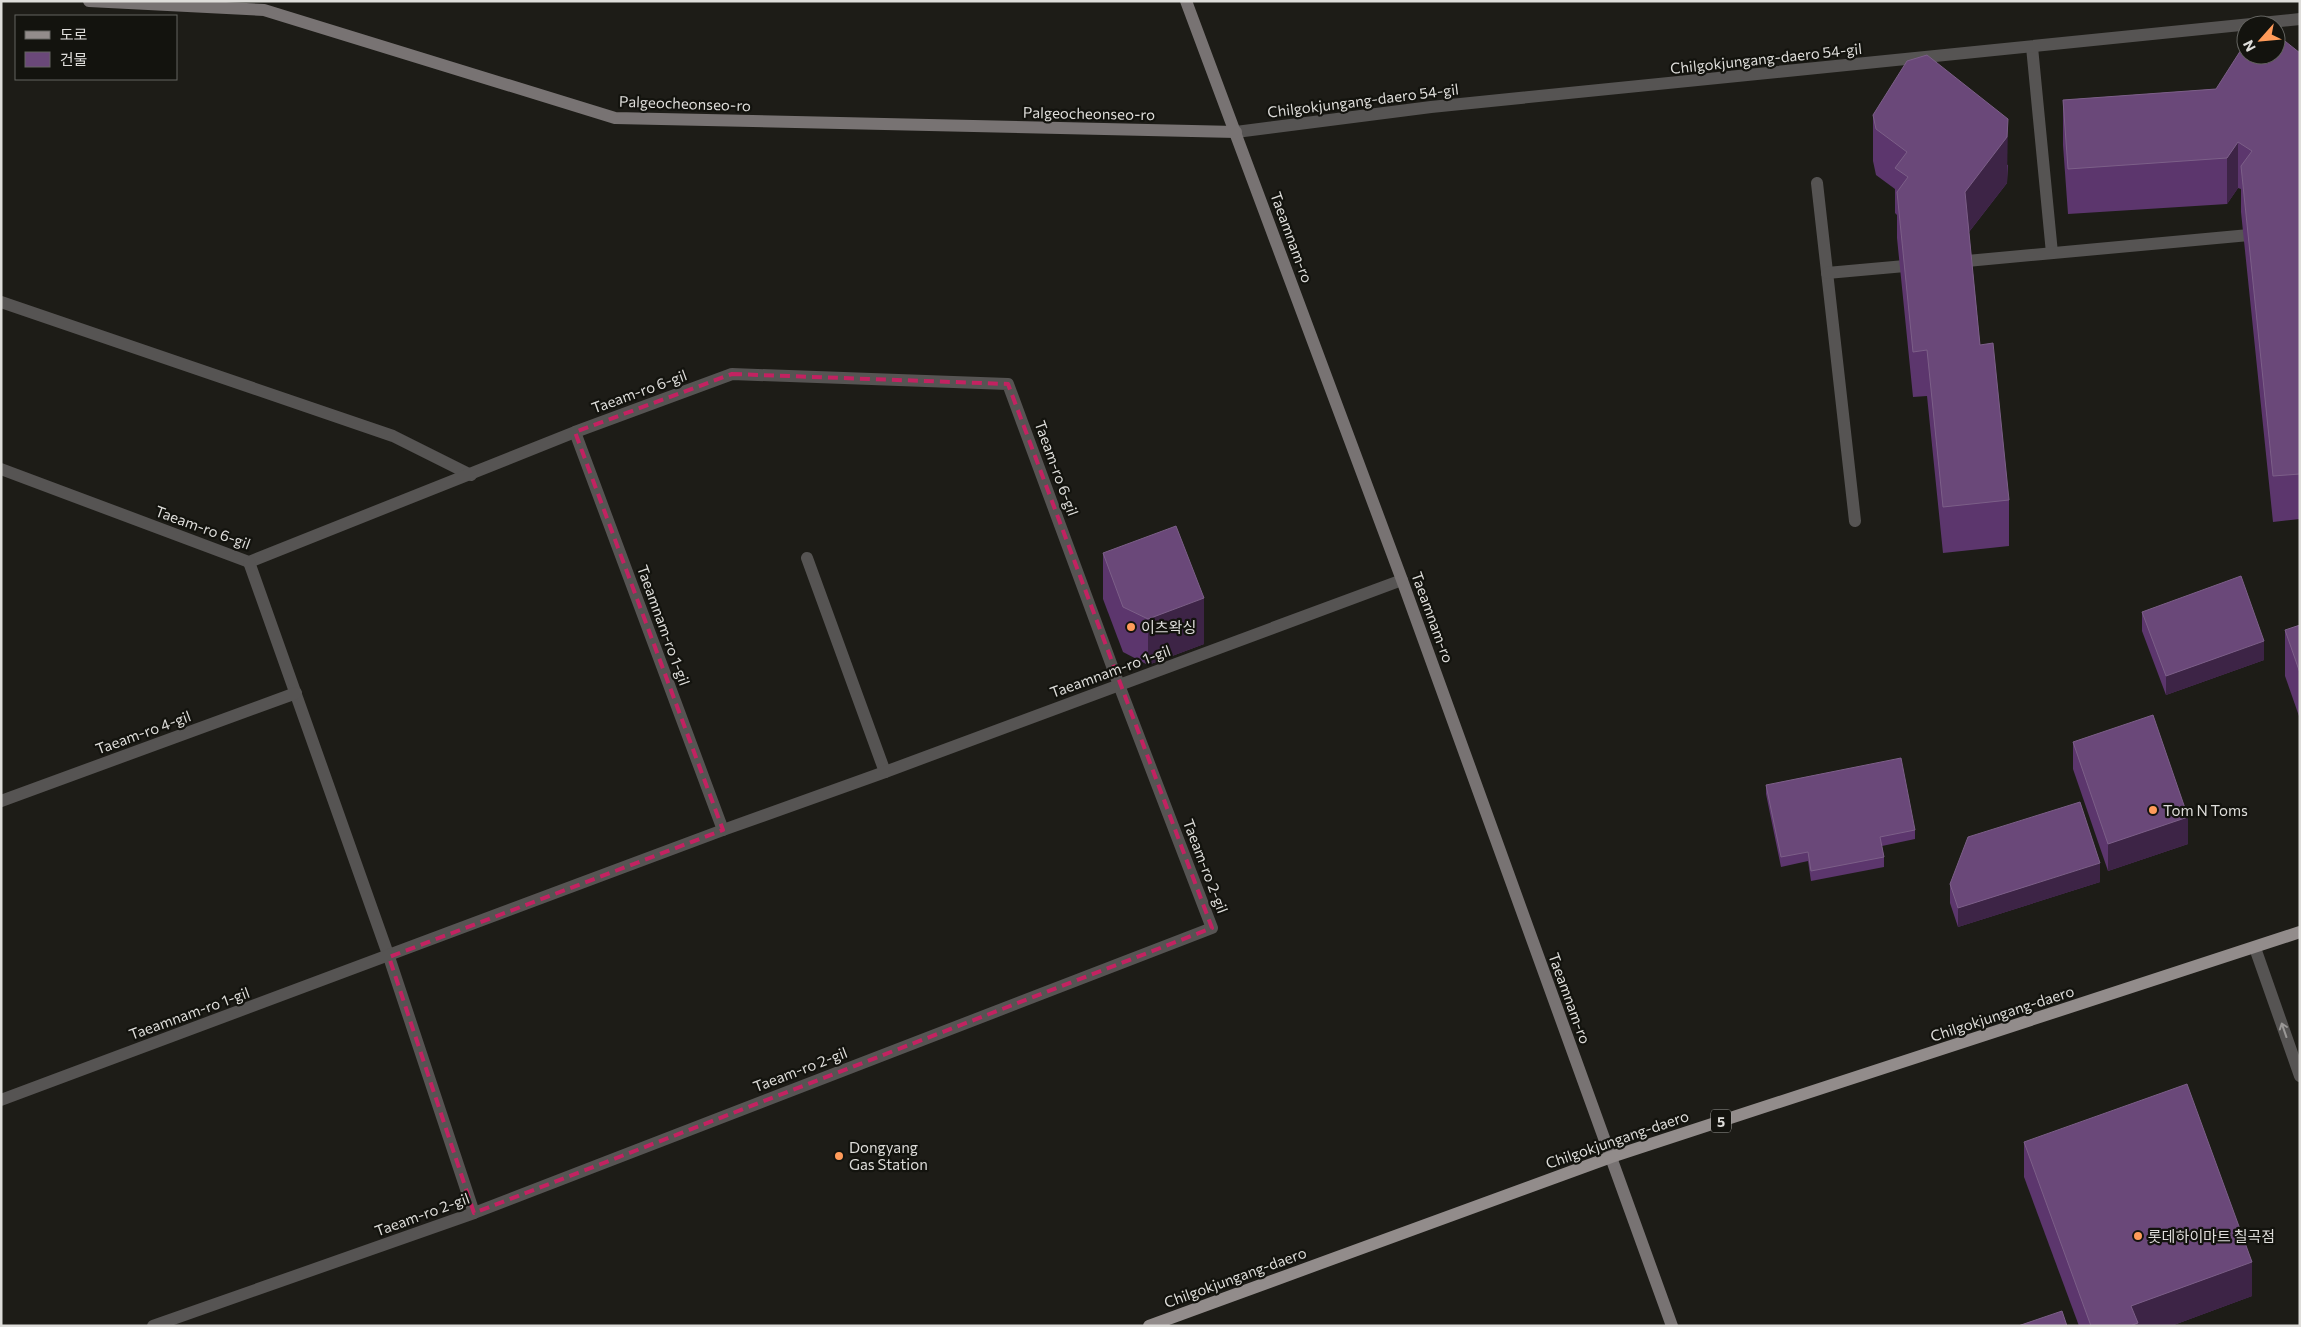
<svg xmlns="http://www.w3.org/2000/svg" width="2301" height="1327" viewBox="0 0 2301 1327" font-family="Commissioner,'Noto Sans KR',sans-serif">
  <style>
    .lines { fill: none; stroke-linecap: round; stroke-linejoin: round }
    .service { stroke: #565453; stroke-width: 12 }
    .minor { stroke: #565453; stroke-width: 12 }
    .secondary { stroke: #787373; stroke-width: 12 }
    .primary { stroke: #928c8b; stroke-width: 12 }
    .wall { fill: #5c366d }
    .shaded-wall { fill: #3d2446 }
    .building { fill: #6a4879; stroke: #7c5f88 }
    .oneway { stroke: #9a9896 }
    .marked { fill: none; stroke: #c32261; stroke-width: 4; stroke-dasharray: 10 6; stroke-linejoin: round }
    .poi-dot { fill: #ff9b5a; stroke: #13130e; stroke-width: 2 }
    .labels { text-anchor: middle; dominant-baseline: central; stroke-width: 4.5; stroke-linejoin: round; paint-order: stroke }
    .shield { fill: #13130e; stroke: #a1a09d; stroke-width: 1 }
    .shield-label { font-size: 14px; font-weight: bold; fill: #deddda }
    .street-label { font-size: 15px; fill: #deddda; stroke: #13130e }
    .poi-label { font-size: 15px; fill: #deddda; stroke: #13130e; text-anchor: start }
  </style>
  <rect width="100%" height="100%" fill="#1d1c17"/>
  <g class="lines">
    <g class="service">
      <polyline points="2032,47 2052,253"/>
      <polyline points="1817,183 1855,521"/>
      <polyline points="1956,262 2260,234"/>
      <polyline points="1827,273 1916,265"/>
      <polyline points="2255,948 2300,1076"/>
    </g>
    <g class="minor">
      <polyline points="1236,132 1431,107 2300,19"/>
      <polyline points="1,302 393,436 471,475"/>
      <polyline points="575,432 723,830"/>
      <polyline points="1,469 249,562 575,432 732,374 1008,384 1119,685 1212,928 474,1213 153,1326"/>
      <polyline points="807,558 885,772"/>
      <polyline points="249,562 389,957 474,1213"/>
      <polyline points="1,801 296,693"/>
      <polyline points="1,1100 723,830 885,772 1402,580"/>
    </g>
    <g class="secondary">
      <polyline points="89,1 264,10 615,118 1236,132"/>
      <polyline points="1186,1 1402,580 1672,1326"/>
    </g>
    <polyline class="primary" points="1149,1326 1611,1157 2300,932"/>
  </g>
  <g class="wall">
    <polygon points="2300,53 2300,519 2273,522 2241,212 2241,189 2238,188 2227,204 2068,214 2063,145 2063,100 2216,89"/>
    <polygon points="1873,115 2008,165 2007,183 1969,232 1980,345 2009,500 2009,546 1943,553 1927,396 1913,397 1897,238 1897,215 1895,213 1895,189 1876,175 1873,161"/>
    <polygon points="1103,553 1204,644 1148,665 1123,652 1103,599"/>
    <polygon points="2142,612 2264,660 2166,695 2142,631"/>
    <polygon points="2300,625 2300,719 2285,676 2285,630"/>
    <polygon points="2073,742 2188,844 2108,871 2073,769"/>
    <polygon points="1766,785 1915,830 1915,839 1882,846 1884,857 1884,867 1811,881 1808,861 1781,867 1766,794"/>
    <polygon points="2100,882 1958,927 1950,903 1950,884"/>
    <polygon points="2024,1142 2252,1296 2171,1326 2079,1326 2024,1177"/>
    <polygon points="2300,1307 2300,1326 2299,1326 2299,1308"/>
  </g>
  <g class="shaded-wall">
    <polygon points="2008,119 2007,183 1965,237 1965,192"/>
    <polygon points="2238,142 2238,188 2227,204 2227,158"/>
    <polygon points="1204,598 1204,644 1148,665 1148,619"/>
    <polygon points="2264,641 2264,660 2166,695 2166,676"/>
    <polygon points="2188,817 2188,844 2108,871 2108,844"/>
    <polygon points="2100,863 2100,882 1958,927 1958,908"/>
    <polygon points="2252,1262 2252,1296 2171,1326 2130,1326 2131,1306"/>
  </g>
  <g class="building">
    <polygon points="2276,34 2300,53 2300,474 2273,476 2241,166 2252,151 2238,142 2227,158 2068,169 2063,100 2216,89 2246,42 2246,55 2276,55"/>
    <polygon points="1927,55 2008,119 2007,137 1965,192 1980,345 1993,343 2009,500 1943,507 1927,350 1913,352 1897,192 1908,177 1895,168 1907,152 1876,129 1873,115 1907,61"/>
    <polygon points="1176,526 1204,598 1148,619 1123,607 1103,553"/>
    <polygon points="2241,576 2264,641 2166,676 2142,612"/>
    <polygon points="2300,625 2300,673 2285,630"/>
    <polygon points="2153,715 2188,817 2108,844 2073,742"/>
    <polygon points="1901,758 1915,830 1880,837 1884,857 1811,871 1808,852 1781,857 1766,785"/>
    <polygon points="2080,802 2100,863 1958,908 1950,884 1968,837"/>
    <polygon points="2187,1084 2252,1262 2131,1306 2138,1323 2130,1326 2091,1326 2024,1142"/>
    <polygon points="2062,1311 2067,1326 2018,1326"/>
  </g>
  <defs><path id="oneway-shaft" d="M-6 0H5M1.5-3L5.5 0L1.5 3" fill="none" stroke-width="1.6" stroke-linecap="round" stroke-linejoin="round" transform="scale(1.25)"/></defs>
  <use class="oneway" href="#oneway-shaft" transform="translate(2284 1030) rotate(-109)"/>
  <path class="marked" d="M732 374 1008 384 1212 928 474 1213 389 957 723 830 575 432Z"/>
  <g class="poi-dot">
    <circle cx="1131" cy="627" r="5"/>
    <circle cx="2153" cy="810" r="5"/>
    <circle cx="839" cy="1156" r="5"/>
    <circle cx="2138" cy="1236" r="5"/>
  </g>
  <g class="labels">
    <rect class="shield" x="1711" y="1109.5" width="20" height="23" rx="4"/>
    <g class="shield-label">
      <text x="1721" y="1121">5</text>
    </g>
    <g class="street-label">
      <text transform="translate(1766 58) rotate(-6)">Chilgokjungang-daero 54-gil</text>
      <text transform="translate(1363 100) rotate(-7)">Chilgokjungang-daero 54-gil</text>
      <text transform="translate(685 103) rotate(2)">Palgeocheonseo-ro</text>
      <text transform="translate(1089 113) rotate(1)">Palgeocheonseo-ro</text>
      <text transform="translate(1292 237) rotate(70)">Taeamnam-ro</text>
      <text transform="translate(639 391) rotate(-20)">Taeam-ro 6-gil</text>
      <text transform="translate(1057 468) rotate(70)">Taeam-ro 6-gil</text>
      <text transform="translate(203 527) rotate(20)">Taeam-ro 6-gil</text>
      <text transform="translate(1433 617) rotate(70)">Taeamnam-ro</text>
      <text transform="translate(664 625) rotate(70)">Taeamnam-ro 1-gil</text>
      <text transform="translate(1110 671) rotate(-20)">Taeamnam-ro 1-gil</text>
      <text transform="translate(143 732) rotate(-20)">Taeam-ro 4-gil</text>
      <text transform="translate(1206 866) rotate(69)">Taeam-ro 2-gil</text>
      <text transform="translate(1570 998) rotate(70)">Taeamnam-ro</text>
      <text transform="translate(189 1013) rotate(-20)">Taeamnam-ro 1-gil</text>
      <text transform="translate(2002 1013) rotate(-18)">Chilgokjungang-daero</text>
      <text transform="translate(800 1069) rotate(-21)">Taeam-ro 2-gil</text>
      <text transform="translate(1617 1139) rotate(-19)">Chilgokjungang-daero</text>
      <text transform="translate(422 1214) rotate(-20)">Taeam-ro 2-gil</text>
      <text transform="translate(1235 1277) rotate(-20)">Chilgokjungang-daero</text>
    </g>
    <g class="poi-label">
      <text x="1141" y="627">이츠왁싱</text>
      <text x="2163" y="810">Tom N Toms</text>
      <text x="849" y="1147">Dongyang<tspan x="849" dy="17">Gas Station</tspan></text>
      <text x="2148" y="1236">롯데하이마트 칠곡점</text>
    </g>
  </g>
  <rect width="2301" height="1327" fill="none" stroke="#deddda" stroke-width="5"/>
  <rect x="15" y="15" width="162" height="65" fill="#13130e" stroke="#646460"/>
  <rect x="25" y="31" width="25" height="8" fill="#928c8b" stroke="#646460"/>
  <text x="60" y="40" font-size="15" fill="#deddda">도로</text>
  <rect x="25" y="52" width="25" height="15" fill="#6a4879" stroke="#646460"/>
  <text x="60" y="65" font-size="15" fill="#deddda">건물</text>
  <g transform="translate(2261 40) rotate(243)"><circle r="24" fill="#13130e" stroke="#646460"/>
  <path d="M0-4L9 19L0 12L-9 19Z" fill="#ff9b5a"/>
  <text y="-8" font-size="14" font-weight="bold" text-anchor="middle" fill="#deddda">N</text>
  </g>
</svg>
